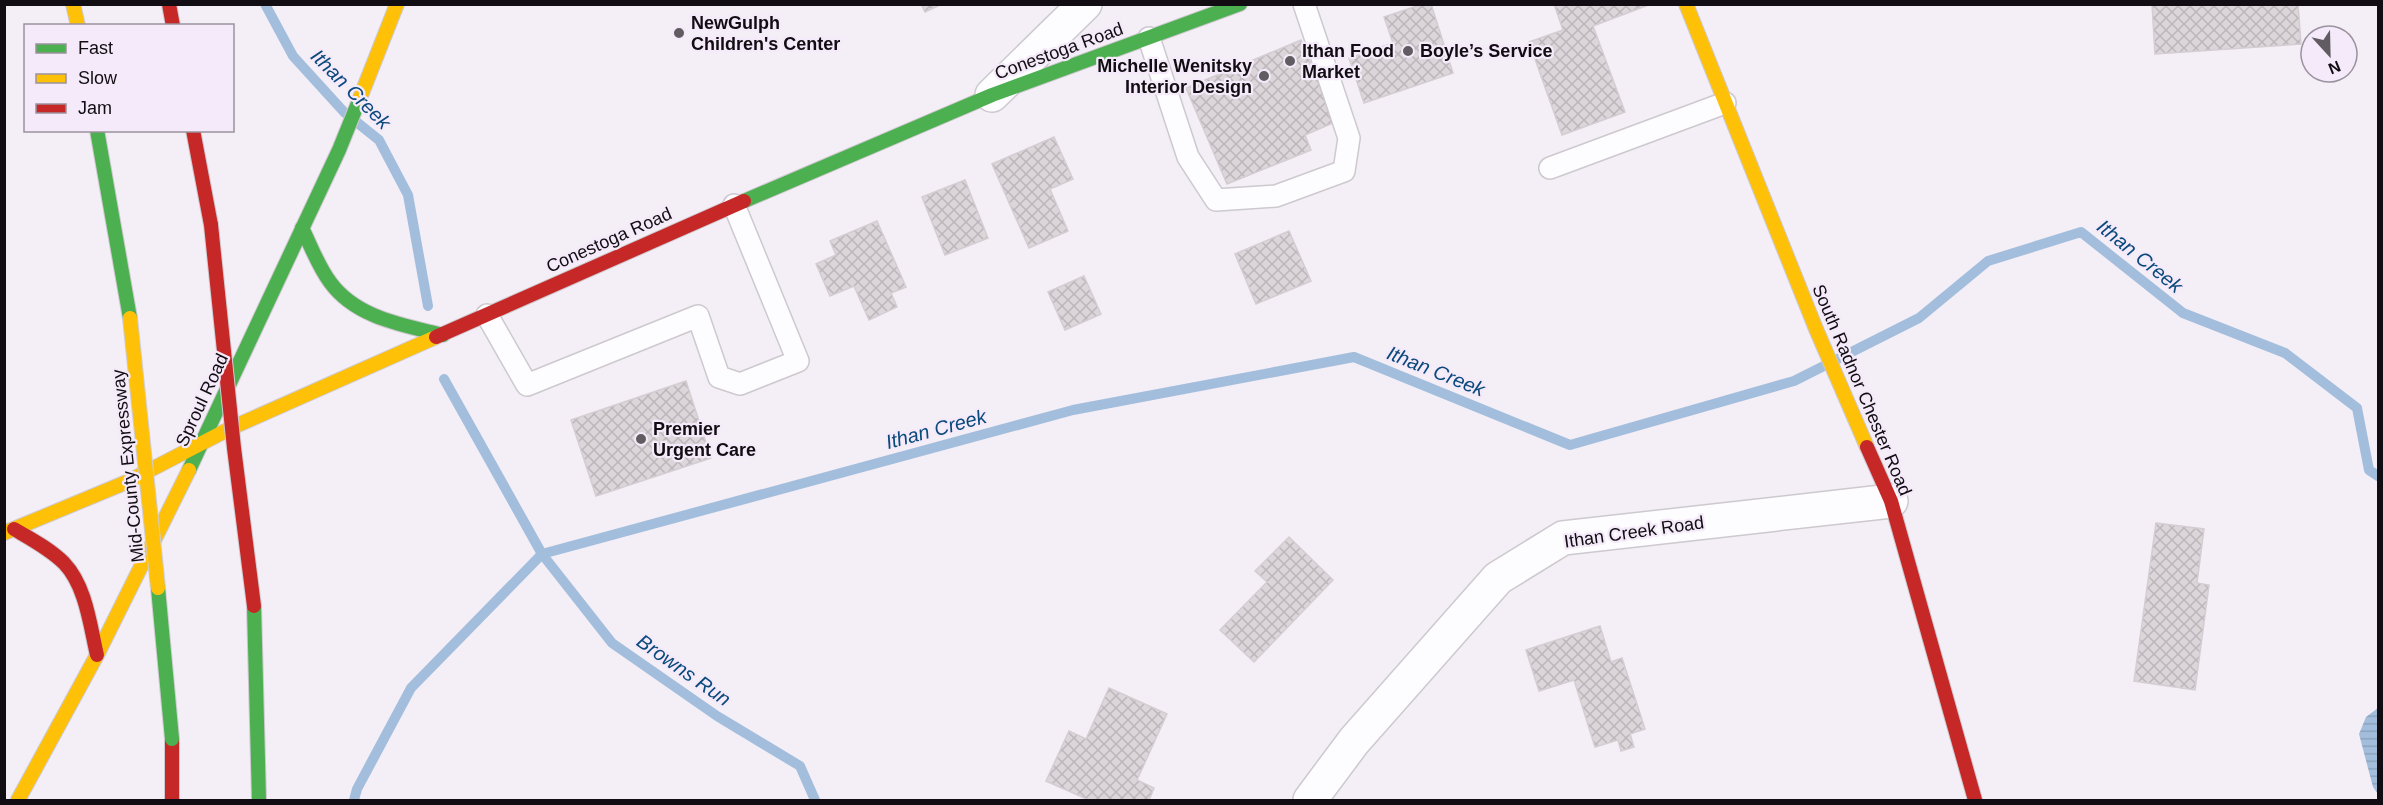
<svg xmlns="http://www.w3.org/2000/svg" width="2383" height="805" viewBox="0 0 2383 805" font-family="Arial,sans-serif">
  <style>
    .water { fill: url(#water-rules) }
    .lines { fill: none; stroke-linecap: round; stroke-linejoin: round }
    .stream { stroke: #a3bedc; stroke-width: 10 }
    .building { fill: url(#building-cross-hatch); stroke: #d4cdd2; stroke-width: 1.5 }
    .lane-casing { stroke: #cdc9ce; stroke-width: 24 }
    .street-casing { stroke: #cdc9ce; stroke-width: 36 }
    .fast-casing { stroke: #cdc9ce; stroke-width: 16 }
    .slow-casing { stroke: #cdc9ce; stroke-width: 16 }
    .jam-casing { stroke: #cdc9ce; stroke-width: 16 }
    .lane { stroke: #fdfcfe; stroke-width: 21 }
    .street { stroke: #fdfcfe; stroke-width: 33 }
    .fast { stroke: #4caf50; stroke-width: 14 }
    .slow { stroke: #ffc107; stroke-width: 14 }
    .jam { stroke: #c62828; stroke-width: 14 }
    .fast-bridge-casing { stroke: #d0cdd1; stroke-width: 16; stroke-linecap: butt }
    .slow-bridge-casing { stroke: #d0cdd1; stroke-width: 16; stroke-linecap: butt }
    .jam-bridge-casing { stroke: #d0cdd1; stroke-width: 16; stroke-linecap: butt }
    .fast-bridge { stroke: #4caf50; stroke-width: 14 }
    .slow-bridge { stroke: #ffc107; stroke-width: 14 }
    .jam-bridge { stroke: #c62828; stroke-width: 14 }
    .poi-dot { fill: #605c62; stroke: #f5eaf9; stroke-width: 2 }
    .labels { text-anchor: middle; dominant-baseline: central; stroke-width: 4.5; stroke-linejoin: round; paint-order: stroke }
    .poi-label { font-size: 18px; font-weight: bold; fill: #110d12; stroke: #f5eaf9; text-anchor: start }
    .street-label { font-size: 18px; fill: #110d12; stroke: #f5eaf9 }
    .water-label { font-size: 20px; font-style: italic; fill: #09497c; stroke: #f5eaf9 }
  </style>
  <defs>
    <pattern id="water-rules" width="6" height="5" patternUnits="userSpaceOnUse" patternTransform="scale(1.5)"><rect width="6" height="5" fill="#a3bedc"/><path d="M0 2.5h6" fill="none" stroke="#8ba2bc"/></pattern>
    <pattern id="building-cross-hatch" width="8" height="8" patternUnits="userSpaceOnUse" patternTransform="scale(1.5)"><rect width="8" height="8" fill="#dcd6da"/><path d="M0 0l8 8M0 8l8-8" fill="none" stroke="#bcb6ba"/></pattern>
  </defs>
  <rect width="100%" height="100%" fill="#f4eef6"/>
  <polygon class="water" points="2378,708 2378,794 2373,787 2359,734 2366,717"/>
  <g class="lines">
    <g class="stream">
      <polyline points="265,4 293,56 344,112 379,140 408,195 428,306"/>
      <polyline points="444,379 542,554 612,643 717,716 800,766 815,800"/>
      <polyline points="542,554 1073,410 1354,357 1570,445 1794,381 1919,318 1988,261 2081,232 2183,313 2285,353 2357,408 2369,470 2378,476"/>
      <polyline points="354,800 357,789 411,688 542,554"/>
    </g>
  </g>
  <g class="building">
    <polygon points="921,4 942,4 925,12"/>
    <polygon points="1423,4 1431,4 1453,73 1364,103 1349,58 1393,43 1384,17"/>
    <polygon points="1554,4 1651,4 1593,26 1625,112 1562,135 1529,42 1563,30"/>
    <polygon points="2152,4 2298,4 2301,44 2155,54"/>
    <polygon points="1301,40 1335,122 1305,135 1311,150 1227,184 1186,88"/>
    <polygon points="1054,137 1073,179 1050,189 1068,231 1029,248 992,164"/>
    <polygon points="965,180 988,238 945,255 922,197"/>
    <polygon points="877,221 906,287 891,293 897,307 869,320 854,286 830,296 816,264 836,255 830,241"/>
    <polygon points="1289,231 1311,281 1256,304 1235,254"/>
    <polygon points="1084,276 1101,314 1065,330 1048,292"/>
    <polygon points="686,381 711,458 596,496 571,420"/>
    <polygon points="2156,523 2204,529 2197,583 2209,585 2195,690 2134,681"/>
    <polygon points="1289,537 1333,580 1254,662 1220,630 1267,582 1255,571"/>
    <polygon points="1600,626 1611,662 1622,658 1645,729 1630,734 1634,747 1621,751 1618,740 1595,747 1574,680 1539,691 1526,650"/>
    <polygon points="1109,688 1167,714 1137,780 1154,788 1149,800 1089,800 1046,781 1069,731 1086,739"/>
  </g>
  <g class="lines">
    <defs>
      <g id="lane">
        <polyline points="1149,38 1188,157 1216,200 1276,196 1344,171 1349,138 1304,4"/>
        <polyline points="1550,168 1725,103"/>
        <polyline points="487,315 527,385 698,316 719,377 740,384 798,361 734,205"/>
      </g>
      <g id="street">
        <polyline points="992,95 1085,4"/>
        <polyline points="1310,800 1354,741 1498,578 1563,538 1891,501"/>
      </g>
      <g id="fast">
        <polyline points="97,130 130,318"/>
        <polyline points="744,201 992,95 1240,4"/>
        <path d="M302 228C311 246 318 266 330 282 356 318 403 325 443 335"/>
        <polyline points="189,470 339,150 360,98"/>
        <polyline points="254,606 259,800"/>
      </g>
      <g id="slow">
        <polyline points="73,4 78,26"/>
        <polyline points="1686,4 1816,329 1867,447"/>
        <polyline points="360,98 397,4"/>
        <polyline points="4,533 127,482 231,428 436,337"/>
        <polyline points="18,800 97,655 189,470"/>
      </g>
      <g id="jam">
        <polyline points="169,4 173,26"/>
        <polyline points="193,130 211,225"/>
        <polyline points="436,337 744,201"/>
        <polyline points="1867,447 1891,501 1975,800"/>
        <path d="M14 529C31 539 50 549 64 563 86 586 90 625 97 655"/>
        <polyline points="172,739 172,800"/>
      </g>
    </defs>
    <use href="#lane" class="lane-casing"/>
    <use href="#street" class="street-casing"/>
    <use href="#fast" class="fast-casing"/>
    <use href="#slow" class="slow-casing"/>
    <use href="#jam" class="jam-casing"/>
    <use href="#lane" class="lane"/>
    <use href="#street" class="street"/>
    <use href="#fast" class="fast"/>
    <use href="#slow" class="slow"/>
    <use href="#jam" class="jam"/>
    <defs>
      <polyline id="fast-bridge" points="158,588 172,739"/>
      <polyline id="slow-bridge" points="130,318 158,588"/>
      <polyline id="jam-bridge" points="211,225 234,448 254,606"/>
    </defs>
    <use href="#fast-bridge" class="fast-bridge-casing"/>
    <use href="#slow-bridge" class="slow-bridge-casing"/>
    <use href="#jam-bridge" class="jam-bridge-casing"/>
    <use href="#fast-bridge" class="fast-bridge"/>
    <use href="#slow-bridge" class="slow-bridge"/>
    <use href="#jam-bridge" class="jam-bridge"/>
  </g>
  <g class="poi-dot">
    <circle cx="679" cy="33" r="6"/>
    <circle cx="1408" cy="51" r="6"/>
    <circle cx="1290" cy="61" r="6"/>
    <circle cx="1264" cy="76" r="6"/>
    <circle cx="641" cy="439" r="6"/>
  </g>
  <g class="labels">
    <g class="poi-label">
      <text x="691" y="23">NewGulph<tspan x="691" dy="21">Children's Center</tspan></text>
      <text x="1302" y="51">Ithan Food<tspan x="1302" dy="21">Market</tspan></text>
      <text x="1420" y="51">Boyle’s Service</text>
      <text x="1252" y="66" text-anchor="end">Michelle Wenitsky<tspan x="1252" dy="21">Interior Design</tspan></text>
      <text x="653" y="429">Premier<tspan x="653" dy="21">Urgent Care</tspan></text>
    </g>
    <g class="street-label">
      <text transform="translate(1059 51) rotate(-20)">Conestoga Road</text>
      <text transform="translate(609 240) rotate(-24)">Conestoga Road</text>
      <text transform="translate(1862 390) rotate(67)">South Radnor Chester Road</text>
      <text transform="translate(202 400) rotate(-65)">Sproul Road</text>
      <text transform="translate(128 466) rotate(-96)">Mid-County Expressway</text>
      <text transform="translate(1634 532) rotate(-8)">Ithan Creek Road</text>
    </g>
    <g class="water-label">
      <text transform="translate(351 89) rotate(45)">Ithan Creek</text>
      <text transform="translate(2140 256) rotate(39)">Ithan Creek</text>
      <text transform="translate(1436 371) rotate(22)">Ithan Creek</text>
      <text transform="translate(936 429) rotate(-15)">Ithan Creek</text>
      <text transform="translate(684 670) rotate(35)">Browns Run</text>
    </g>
  </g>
  <rect width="2383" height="805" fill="none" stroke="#110d12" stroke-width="12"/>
  <rect x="24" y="24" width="210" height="108" fill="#f5eaf9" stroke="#9a929d" stroke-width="1.5"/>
  <rect x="36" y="44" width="30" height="9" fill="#4caf50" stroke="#9a929d" stroke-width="1.5"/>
  <text x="78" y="54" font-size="18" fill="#110d12">Fast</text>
  <rect x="36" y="74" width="30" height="9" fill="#ffc107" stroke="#9a929d" stroke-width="1.5"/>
  <text x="78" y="84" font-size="18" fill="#110d12">Slow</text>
  <rect x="36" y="104" width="30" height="9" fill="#c62828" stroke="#9a929d" stroke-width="1.5"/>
  <text x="78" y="114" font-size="18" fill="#110d12">Jam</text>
  <g transform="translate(2329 54) rotate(158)"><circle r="28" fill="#f5eaf9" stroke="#9a929d" stroke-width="1.5"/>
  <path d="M0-4.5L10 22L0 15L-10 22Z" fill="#605c62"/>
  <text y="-9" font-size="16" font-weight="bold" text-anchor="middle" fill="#110d12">N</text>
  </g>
</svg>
